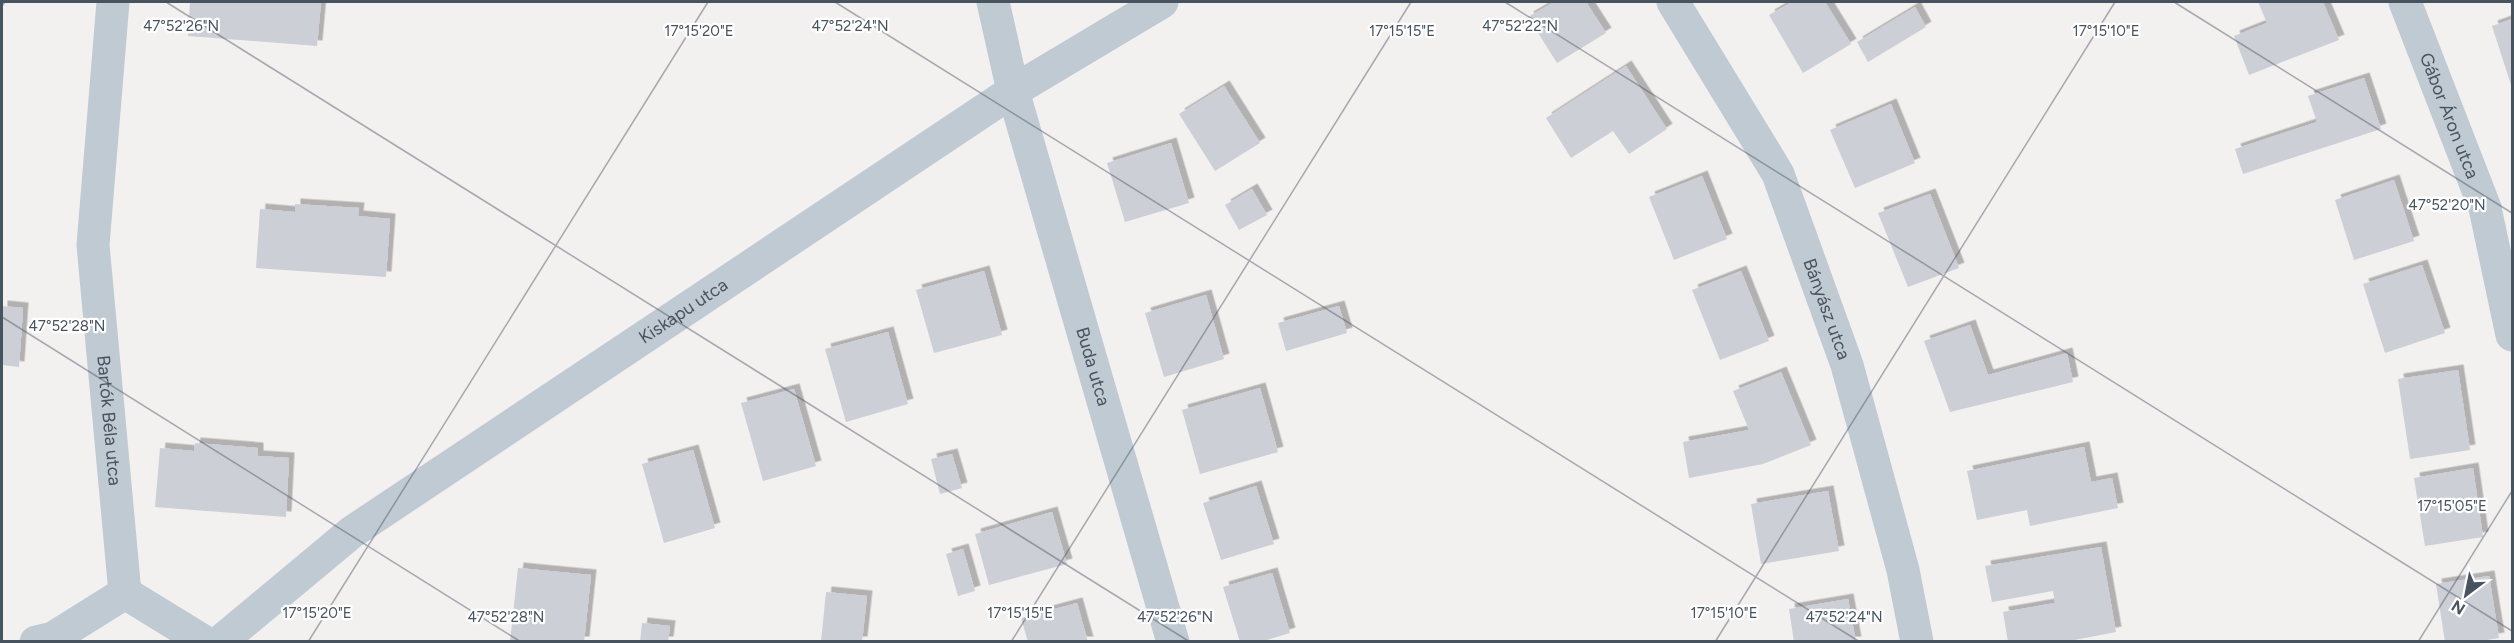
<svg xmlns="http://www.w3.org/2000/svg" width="2514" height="643" viewBox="0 0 2514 643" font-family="Figtree,sans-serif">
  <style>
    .building { fill: #cccfd5; filter: url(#shadow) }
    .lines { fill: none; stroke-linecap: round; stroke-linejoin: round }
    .minor { stroke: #c0cad3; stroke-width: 33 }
    .ticks { fill: none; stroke: #47535f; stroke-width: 1.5; stroke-opacity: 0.45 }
    .labels { text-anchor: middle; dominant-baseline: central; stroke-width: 4.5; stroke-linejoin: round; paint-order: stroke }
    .street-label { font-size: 18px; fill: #47535f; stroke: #fff }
    .ticks-label { font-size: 15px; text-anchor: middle; fill: #47535f; stroke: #fff; stroke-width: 4.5; stroke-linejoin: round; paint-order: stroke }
  </style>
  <defs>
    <filter id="shadow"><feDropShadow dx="5.5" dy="-5.5" stdDeviation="0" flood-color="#0004"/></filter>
  </defs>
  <rect width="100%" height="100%" fill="#f3f0f0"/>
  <g class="building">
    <polygon points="190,2 321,2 317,46 188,36"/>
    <polygon points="1554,2 1586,2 1606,33 1557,63 1528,17"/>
    <polygon points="1792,2 1825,2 1851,44 1803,73 1769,15"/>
    <polygon points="2258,2 2323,2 2339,40 2249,75 2234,36 2267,23"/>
    <polygon points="1915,7 1926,27 1868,62 1857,42"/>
    <polygon points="2512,19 2512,88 2492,26"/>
    <polygon points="1626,66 1667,129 1629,154 1613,131 1571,158 1546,118"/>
    <polygon points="2364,78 2381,129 2243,174 2235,149 2317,122 2308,96"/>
    <polygon points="1224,86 1260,143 1215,171 1179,114"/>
    <polygon points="1891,104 1915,163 1855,188 1830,130"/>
    <polygon points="1171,143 1189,203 1125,222 1107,163"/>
    <polygon points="1702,176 1727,239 1674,260 1649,197"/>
    <polygon points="2394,180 2414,241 2354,260 2335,200"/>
    <polygon points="1252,189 1267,215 1239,230 1225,205"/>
    <polygon points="1930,194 1959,268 1908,287 1878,213"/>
    <polygon points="295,204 359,208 358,216 390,219 386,277 256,268 260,209 295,212"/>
    <polygon points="2422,265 2445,333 2385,353 2363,284"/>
    <polygon points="984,271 1002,335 934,353 916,290"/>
    <polygon points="1741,271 1769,341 1720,360 1692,290"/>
    <polygon points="1206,295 1224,359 1164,377 1145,313"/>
    <polygon points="2,306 23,308 19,367 2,365"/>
    <polygon points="1339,306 1347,333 1286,351 1278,323"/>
    <polygon points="1970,325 1988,375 2067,353 2073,382 1950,412 1924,341"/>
    <polygon points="888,332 908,404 846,422 825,349"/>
    <polygon points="2458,370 2470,450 2410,459 2398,379"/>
    <polygon points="1781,372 1811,445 1763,464 1689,478 1683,442 1749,430 1733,391"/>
    <polygon points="1260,388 1278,452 1200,474 1182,410"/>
    <polygon points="794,389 816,466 763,481 741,403"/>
    <polygon points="195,443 258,448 258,456 289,458 286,517 155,507 160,448 194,451"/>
    <polygon points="2084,447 2091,482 2112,478 2118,508 2030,526 2027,510 1977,520 1967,471"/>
    <polygon points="693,450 715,528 664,543 642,464"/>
    <polygon points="952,454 962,488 940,494 931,459"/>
    <polygon points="2473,468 2483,537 2425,546 2414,478"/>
    <polygon points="1256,486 1274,544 1221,560 1203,503"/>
    <polygon points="1828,491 1839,551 1761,564 1751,504"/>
    <polygon points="1052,512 1067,564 989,585 975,534"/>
    <polygon points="2101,547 2116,632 2064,642 2008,642 2003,612 2055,603 2053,591 1992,602 1985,566"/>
    <polygon points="963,549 975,591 958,596 946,554"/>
    <polygon points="518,568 591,575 584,642 510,642"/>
    <polygon points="1272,573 1290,633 1260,642 1240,642 1223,587"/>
    <polygon points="2489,576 2499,638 2474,642 2445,642 2436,584"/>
    <polygon points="826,592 867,596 862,642 821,642"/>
    <polygon points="1848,599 1856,642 1794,642 1789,609"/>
    <polygon points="1077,603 1088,642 1028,642 1021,618"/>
    <polygon points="642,623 670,626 668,642 640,642"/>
  </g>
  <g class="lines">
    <g class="minor">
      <path id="s1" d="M113 2 93 245 125 593"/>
      <path id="s2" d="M993 2 1013 91 1173 642"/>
      <path id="s3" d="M1673 2 1778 174 1847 365 1903 570 1917 642"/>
      <path id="s4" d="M2405 2 2485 208 2512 335"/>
      <polyline points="125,593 205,642"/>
      <polyline points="36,642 53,638 125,593"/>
      <path id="s5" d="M220 642 352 532 1013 91 1162 2"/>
    </g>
  </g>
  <path class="ticks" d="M166 2 1190 642M835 2 1860 642M1505 2 2512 631M2174 2 2512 213M2 6 5 2M2 317 521 642M308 642 708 2M1011 642 1411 2M1715 642 2115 2M2418 642 2512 491"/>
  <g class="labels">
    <g class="street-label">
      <text stroke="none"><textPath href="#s4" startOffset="122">Gábor Áron utca</textPath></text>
      <text stroke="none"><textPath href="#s3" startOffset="345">Bányász utca</textPath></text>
      <text stroke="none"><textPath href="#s5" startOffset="570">Kiskapu utca</textPath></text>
      <text stroke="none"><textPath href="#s2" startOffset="378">Buda utca</textPath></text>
      <text stroke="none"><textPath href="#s1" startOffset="420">Bartók Béla utca</textPath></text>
    </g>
  </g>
  <g class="ticks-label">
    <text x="1520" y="31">47°52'22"N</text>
    <text x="181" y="31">47°52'26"N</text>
    <text x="850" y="31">47°52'24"N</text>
    <text x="699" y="36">17°15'20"E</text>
    <text x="1402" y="36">17°15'15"E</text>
    <text x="2106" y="36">17°15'10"E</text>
    <text x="2447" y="210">47°52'20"N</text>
    <text x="67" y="331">47°52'28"N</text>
    <text x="2452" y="511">17°15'05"E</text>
    <text x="317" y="618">17°15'20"E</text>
    <text x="1020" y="618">17°15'15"E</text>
    <text x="1724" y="618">17°15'10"E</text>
    <text x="506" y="622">47°52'28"N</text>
    <text x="1175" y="622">47°52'26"N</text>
    <text x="1844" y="622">47°52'24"N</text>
  </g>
  <rect width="2514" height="643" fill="none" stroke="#47535f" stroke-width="6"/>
  <g transform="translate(2466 595) rotate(212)" stroke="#ffffff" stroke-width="4.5" paint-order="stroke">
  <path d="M0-4.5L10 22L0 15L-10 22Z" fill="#47535f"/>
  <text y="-9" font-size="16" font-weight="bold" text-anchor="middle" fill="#47535f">N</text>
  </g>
</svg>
